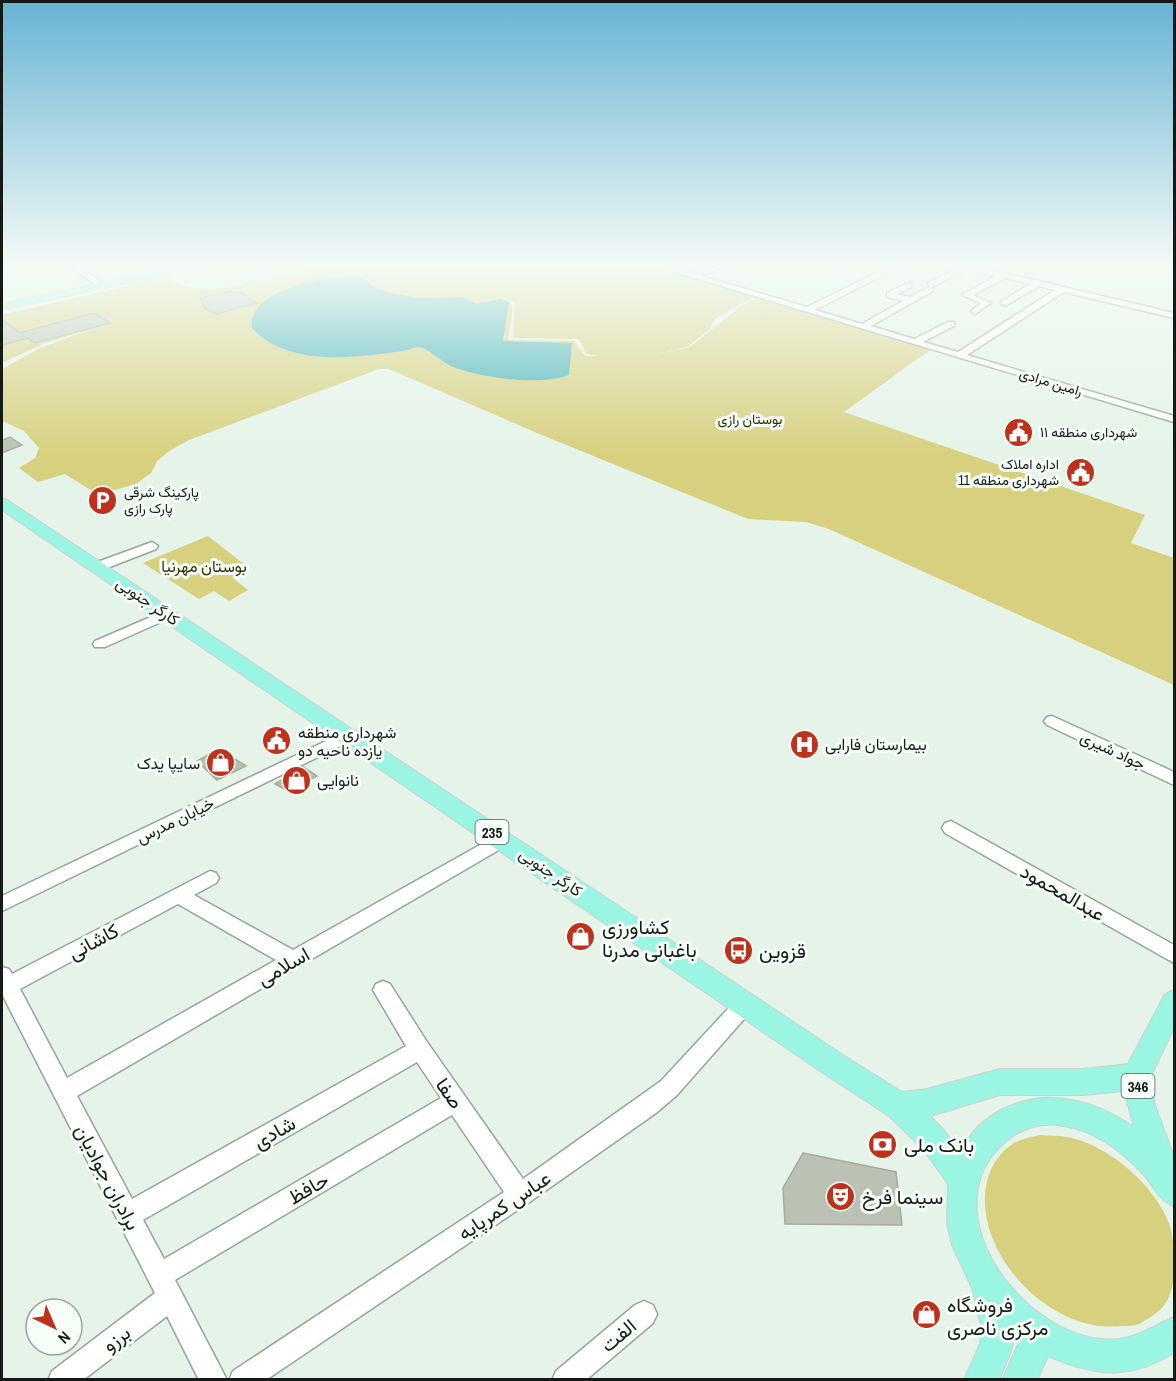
<svg xmlns="http://www.w3.org/2000/svg" width="1176" height="1381" viewBox="0 0 1176 1381" font-family="'Archivo Narrow',Vazirmatn,sans-serif">
  <style>
    .green { fill: #d7d07e; fill-rule: evenodd }
    .water { fill: #45b1b8 }
    .building { fill: #bbc2b4; stroke: #a4ab9d; stroke-width: 1.5 }
    .lines { fill: none; stroke-linecap: round; stroke-linejoin: round }
    .minor-casing { stroke: #97a49a; stroke-width: 3 }
    .major-casing { stroke: #d0d1d0; stroke-width: 2 }
    .minor { fill: #fff; fill-rule: evenodd }
    .major { fill: #9af5e3; fill-rule: evenodd }
    .labels { text-anchor: middle; dominant-baseline: central; stroke-width: 6; stroke-linejoin: round; paint-order: stroke }
    .far-street-label { font-size: 14px; fill: #151a16; stroke: #f6fef8 }
    .far-park-label { font-size: 14px; fill: #312d01; stroke: #f6fef8 }
    .far-poi-label { font-size: 14px; fill: #151a16; stroke: #f6fef8; text-anchor: start }
    .shield { fill: #f6fef8; stroke: #585e5a; stroke-width: 1.5 }
    .shield-label { font-size: 15px; font-weight: bold; fill: #151a16 }
    .park-label { font-size: 16px; fill: #312d01; stroke: #f6fef8 }
    .street-label { font-size: 16px; fill: #151a16; stroke: #f6fef8 }
    .poi-label { font-size: 16px; fill: #151a16; stroke: #f6fef8; text-anchor: start }
    .near-street-label { font-size: 20px; fill: #151a16; stroke: #f6fef8 }
    .near-poi-label { font-size: 20px; fill: #151a16; stroke: #f6fef8; text-anchor: start }
  </style>
  <rect width="100%" height="100%" fill="#e5f3e8"/>
  <g class="green">
    <path d="M329 264H642L754 297 716 318 710 329 687 347 648 356 690 347 741 306 757 298 930 350 844 412 1145 515 1131 543 1174 558V685L829 529 806 522 748 519 537 433 389 369H379L189 440 169 451 157 461 151 473 136 484 115 490 92 491 65 474 38 482 19 468 35 458 39 448 24 431 2 421V369L40 348 96 328 45 343 4 362 2 361V315L166 277C173 280 180 286 187 287 226 296 288 270 329 264ZM508 300 515 303 513 338 579 339 586 354 599 356H585L574 341 508 340 513 308Z"/>
    <polygon points="208,536 245,565 233,578 248,590 229,601 214,591 199,599 143,563"/>
    <path d="M1040 1135C1049 1136 1058 1135 1067 1137 1108 1144 1157 1187 1170 1226 1174 1240 1174 1252 1174 1266 1174 1285 1171 1303 1155 1314 1150 1317 1145 1321 1139 1324 1134 1326 1127 1326 1121 1326 1055 1334 982 1263 985 1196 986 1175 995 1155 1014 1143 1021 1139 1032 1137 1040 1135Z"/>
  </g>
  <path class="water" d="M359 275 376 288 389 293 418 298 462 297 476 304 500 299 509 302 503 341 572 343 569 375C540 386 479 378 451 366 441 361 427 348 420 347 414 347 409 350 402 351 356 358 287 367 252 328 246 289 331 275 359 275Z"/>
  <g class="building">
    <polygon points="231,291 235,293 240,292 257,303 217,314 205,309 200,298"/>
    <polygon points="93,313 110,323 35,343 28,338 2,345 2,320 20,333"/>
    <polygon points="10,437 22,445 2,453 2,440"/>
    <polygon points="219,749 246,766 217,780 197,761"/>
    <polygon points="303,767 317,776 288,791 275,784"/>
    <polygon points="803,1153 896,1172 902,1225 785,1224 783,1188"/>
  </g>
  <g class="lines">
    <defs>
      <g id="minor">
        <polygon points="71,264 77,264 105,285 98,287 71,267"/>
        <polygon points="152,264 161,264 171,271 164,273"/>
        <path d="M648 264C664 263 676 272 691 273 703 274 716 264 729 264L701 276 807 307 895 264H905L815 310 862 324 903 301 887 297V293L908 283H911V287L897 294 910 297 929 287 928 283 959 267 952 264H966L1174 313V318L1064 292 967 355 1174 416V422ZM967 269 996 276 962 295 981 303 971 311 975 314 991 303 973 295 1005 278 1031 284 1002 301 1001 303 1005 306 1039 286 1055 290 958 352 923 342 954 326V322H948L914 339 871 326 933 291 932 287Z"/>
        <polygon points="836,264 846,264 838,268 834,266"/>
        <polygon points="152,542 158,546 156,549 102,570 92,570 91,567 92,564"/>
        <polygon points="167,610 172,611 174,614 172,617 105,647 95,647 93,644 95,641"/>
        <polygon points="1052,716 1174,772 1174,785 1047,725 1044,721 1047,717"/>
        <polygon points="349,730 355,731 357,735 355,739 2,911 2,896"/>
        <polygon points="951,821 1174,945 1174,963 945,833 942,828 945,823"/>
        <path d="M503 832 509 834 512 839 509 844 77 1096 132 1199 406 1046 373 990 376 984 383 981 390 984 427 1042 523 1179 661 1081 738 998 745 995 752 998 755 1004 752 1010 677 1095 656 1113 528 1203 266 1380H229L233 1371 504 1192 452 1115 175 1280 227 1380H199L167 1316 83 1380H48L52 1371 155 1293 2 994V967L9 969 12 974 210 871 216 873 219 878 216 883 194 895 293 950ZM178 904 276 960 67 1078 20 989ZM417 1062 441 1098 164 1259 143 1220Z"/>
        <polygon points="644,1301 653,1305 657,1314 653,1323 586,1380 552,1380 556,1371 635,1305"/>
      </g>
      <g id="major">
        <polygon points="188,264 206,264 201,267 2,310 2,304"/>
        <path d="M2 498 7 500 843 1055 902 1092 927 1089 1000 1069H1083L1128 1064 1165 994 1174 990V1028L1150 1078 1155 1105 1174 1157V1206C1159 1201 1154 1187 1144 1175 1123 1152 1095 1131 1064 1126 1042 1122 1021 1128 1005 1142 925 1212 1030 1349 1120 1339 1140 1336 1155 1325 1174 1317V1353C1128 1381 1095 1376 1048 1356L1037 1380H1002L1020 1340 1015 1336 1010 1354 999 1380H964L980 1344 981 1326 972 1288 952 1245 947 1224 948 1184 923 1149 889 1116 823 1073 2 510ZM1124 1091 1134 1127C1094 1100 1048 1087 1003 1109 985 1118 969 1133 961 1152L943 1129 930 1116 1000 1095H1083Z"/>
      </g>
    </defs>
    <use href="#minor" class="minor-casing"/>
    <use href="#major" class="major-casing"/>
    <use href="#minor" class="minor"/>
    <use href="#major" class="major"/>
  </g>
  <linearGradient id="sky" x2="0" y2="1"><stop stop-color="#67b3d5"/><stop offset="0.58" stop-color="#f3faf5"/><stop offset="1" stop-color="#f3faf5" stop-opacity="0"/></linearGradient>
  <rect width="1176" height="457" fill="url(#sky)"/>
  <defs>
    <symbol id="civic-disc" viewBox="-11 -11 22 22"><circle r="9.5" fill="#bd311d" stroke="#f6fef8"/><path d="M-.6-6.5H3V-4.5H.6V-3L4-1V1h2V6H-6V1h2V-1L-.6-3ZM-1.2 2.5V6h2.4V2.5Z" fill="#fff"/></symbol>
    <symbol id="parking-disc" viewBox="-11 -11 22 22"><circle r="9.5" fill="#bd311d" stroke="#f6fef8"/><path d="M-3.5-5.5H1a3.5 3.5 0 0 1 0 7H-1V5.5H-3.5ZM-1-3.4V-.6H.8a1.4 1.4 0 0 0 0-2.8Z" fill="#fff"/></symbol>
    <symbol id="hospital-disc" viewBox="-11 -11 22 22"><circle r="9.5" fill="#bd311d" stroke="#f6fef8"/><path d="M-5-5h3v3.5h4V-5h3V5h-3V1.5h-4V5h-3Z" fill="#fff"/></symbol>
    <symbol id="shop-disc" viewBox="-11 -11 22 22"><circle r="9.5" fill="#bd311d" stroke="#f6fef8"/><path d="M-5-2.5h2.3a2.7 3.5 0 0 1 5.4 0H5L5.5 6h-11ZM-1.5-2.5h3a1.5 2.3 0 0 0-3 0Z" fill="#fff"/></symbol>
    <symbol id="bus-disc" viewBox="-11 -11 22 22"><circle r="9.5" fill="#bd311d" stroke="#f6fef8"/><path d="M-5-6H5V4H4V6H2V4H-2V6H-4V4H-5ZM-3.5-4V0h7V-4ZM-3.5 1.2v1.5H-2V1.2ZM2 1.2v1.5H3.5V1.2Z" fill="#fff"/></symbol>
    <symbol id="bank-disc" viewBox="-11 -11 22 22"><circle r="9.5" fill="#bd311d" stroke="#f6fef8"/><path d="M-6-4H6V4H-6ZM0-2.3a2.3 2.3 0 1 0 0 4.6a2.3 2.3 0 1 0 0-4.6Z" fill="#fff"/></symbol>
    <symbol id="theatre-disc" viewBox="-11 -11 22 22"><circle r="9.5" fill="#bd311d" stroke="#f6fef8"/><path d="M-5-5.5Q0-4 5-5.5V0Q5 5 0 6Q-5 5-5 0ZM-3.3-2.5H-1v1.5H-3.3ZM1-2.5H3.3v1.5H1ZM-2.8 1Q0 5.5 2.8 1Z" fill="#fff"/></symbol>
  </defs>
  <g fill-rule="evenodd">
    <use href="#civic-disc" x="1002" y="416" width="33" height="33"/>
    <use href="#civic-disc" x="1064" y="456" width="33" height="33"/>
    <use href="#parking-disc" x="86" y="484" width="33" height="33"/>
    <use href="#civic-disc" x="260" y="724" width="33" height="33"/>
    <use href="#hospital-disc" x="788" y="728" width="33" height="33"/>
    <use href="#shop-disc" x="204" y="746" width="33" height="33"/>
    <use href="#shop-disc" x="280" y="764" width="33" height="33"/>
    <use href="#shop-disc" x="564" y="920" width="33" height="33"/>
    <use href="#bus-disc" x="722" y="934" width="33" height="33"/>
    <use href="#bank-disc" x="866" y="1128" width="33" height="33"/>
    <use href="#theatre-disc" x="824" y="1180" width="33" height="33"/>
    <use href="#shop-disc" x="910" y="1298" width="33" height="33"/>
  </g>
  <g class="labels">
    <g class="far-street-label">
      <text transform="translate(1051 382) rotate(17)">رامین مرادی</text>
    </g>
    <g class="far-park-label">
      <text x="750" y="419">بوستان رازی</text>
    </g>
    <g class="far-poi-label">
      <text x="1040" y="432">شهرداری منطقه ۱۱</text>
      <text x="1059" y="464" text-anchor="end">اداره املاک<tspan x="1059" dy="16">شهرداری منطقه 11</tspan></text>
      <text x="124" y="492">پارکینگ شرقی<tspan x="124" dy="16">پارک رازی</tspan></text>
    </g>
    <g class="shield">
      <rect x="475.5" y="820" width="33" height="24" rx="4.5"/>
      <rect x="1121.5" y="1074" width="33" height="24" rx="4.5"/>
    </g>
    <g class="shield-label">
      <text x="492" y="832">235</text>
      <text x="1138" y="1086">346</text>
    </g>
    <g class="park-label">
      <text x="204" y="566">بوستان مهرنیا</text>
    </g>
    <g class="street-label">
      <text transform="translate(148 601) rotate(34)">کارگر جنوبی</text>
      <text transform="translate(1113 750) rotate(25)">جواد شیری</text>
      <text transform="translate(175 820) rotate(-26)">خیابان مدرس</text>
      <text transform="translate(551 872) rotate(34)">کارگر جنوبی</text>
    </g>
    <g class="poi-label">
      <text x="298" y="732">شهرداری منطقه<tspan x="298" dy="18">یازده ناحیه دو</tspan></text>
      <text x="825" y="744">بیمارستان فارابی</text>
      <text x="200" y="763" text-anchor="end">سایپا یدک</text>
      <text x="317" y="780">نانوایی</text>
    </g>
    <g class="near-street-label">
      <text transform="translate(1063 892) rotate(30)">عبدالمحمود</text>
      <text transform="translate(93 941) rotate(-28)">کاشانی</text>
      <text transform="translate(283 966) rotate(-30)">اسلامی</text>
      <text transform="translate(450 1093) rotate(55)">صفا</text>
      <text transform="translate(274 1132) rotate(-30)">شادی</text>
      <text transform="translate(108 1177) rotate(62)">برادران جوادیان</text>
      <text transform="translate(308 1188) rotate(-30)">حافظ</text>
      <text transform="translate(504 1205) rotate(-34)">عباس کمرپایه</text>
      <text transform="translate(618 1335) rotate(-40)">الفت</text>
      <text transform="translate(116 1338) rotate(-37)">برزو</text>
    </g>
    <g class="near-poi-label">
      <text x="602" y="926">کشاورزی<tspan x="602" dy="23">باغبانی مدرنا</tspan></text>
      <text x="759" y="950">قزوین</text>
      <text x="904" y="1144">بانک ملی</text>
      <text x="862" y="1196">سینما فرخ</text>
      <text x="947" y="1304">فروشگاه<tspan x="947" dy="23">مرکزی ناصری</tspan></text>
    </g>
  </g>
  <rect width="1176" height="1381" fill="none" stroke="#151a16" stroke-width="6"/>
  <g transform="translate(54 1327) rotate(136)"><circle r="28" fill="#f6fef8" stroke="#9ca39e" stroke-width="1.5"/>
  <path d="M0-4.5L10 22L0 15L-10 22Z" fill="#bd311d"/>
  <text y="-9" font-size="16" font-weight="bold" text-anchor="middle" fill="#151a16">N</text>
  </g>
</svg>
